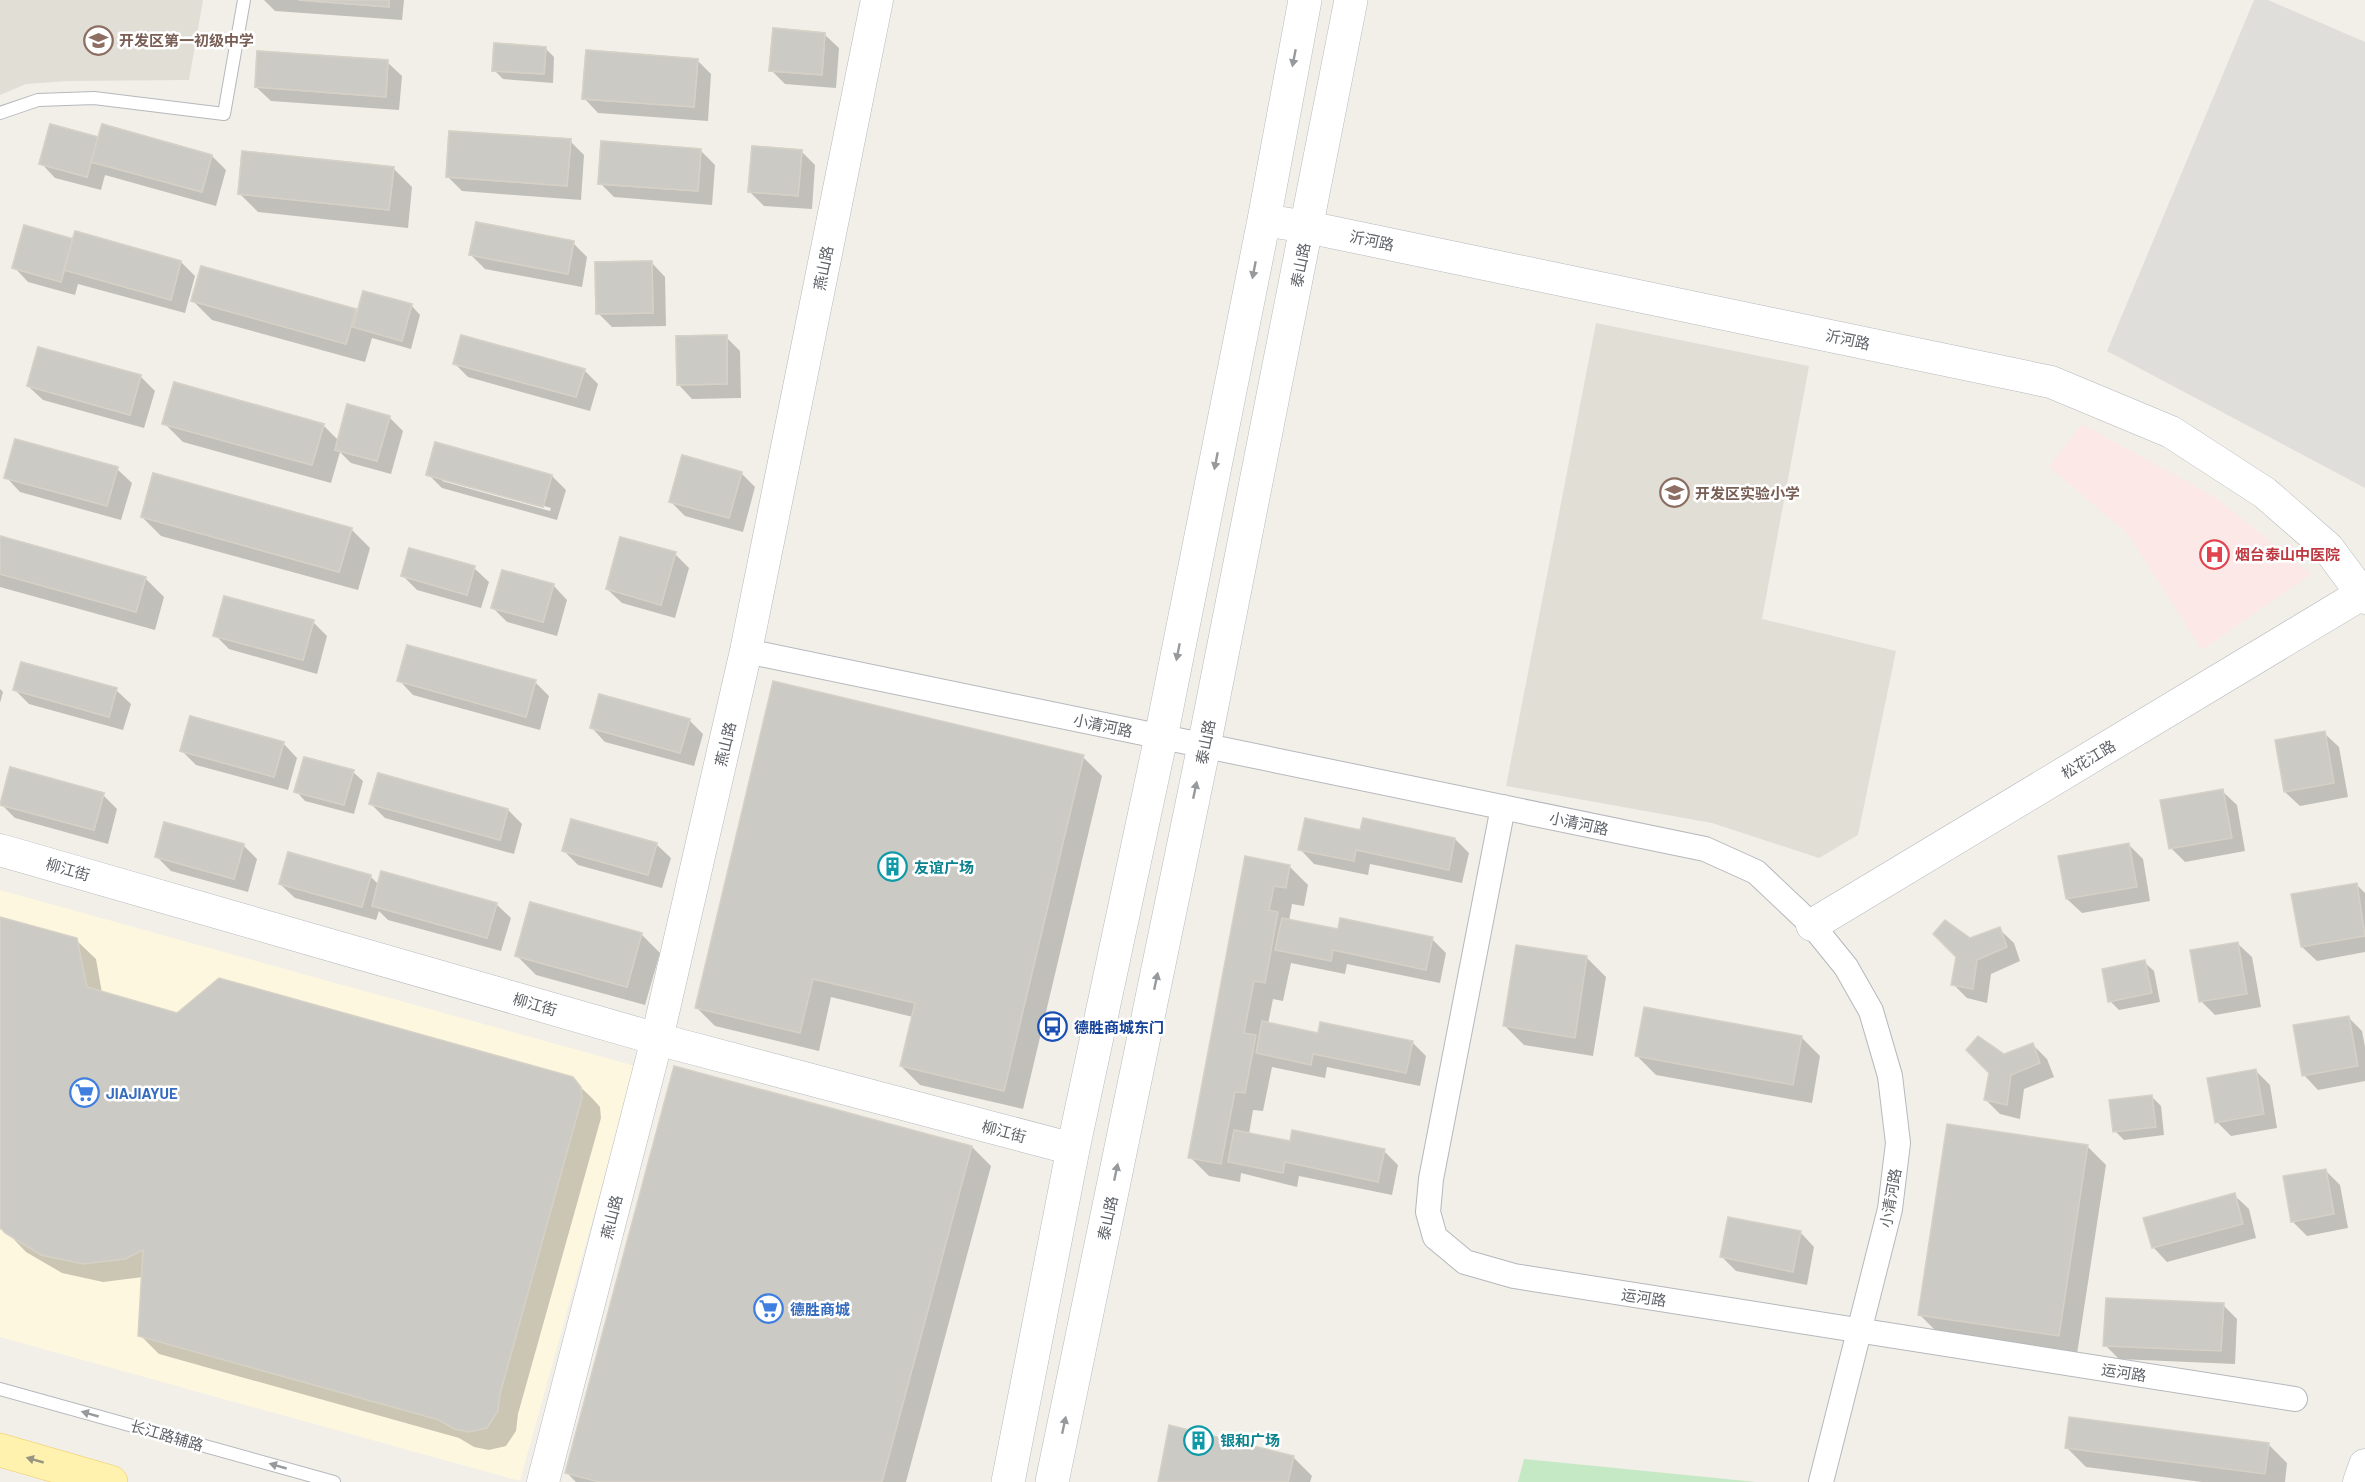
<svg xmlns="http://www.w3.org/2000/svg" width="2365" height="1482" viewBox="0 0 2365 1482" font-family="Barlow,'Noto Sans SC',sans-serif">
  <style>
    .commercial { fill: #fef7e0 }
    .industrial { fill: #e0deda }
    .education { fill: #e1ded6 }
    .medical { fill: #fce8e6 }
    .green { fill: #c5e8c5 }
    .shadow { fill: #0003; fill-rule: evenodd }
    .building { fill: #cccac5; stroke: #d6d1c6; stroke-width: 1.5 }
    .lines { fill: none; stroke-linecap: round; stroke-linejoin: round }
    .service-casing { stroke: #b5b8bc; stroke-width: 14 }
    .minor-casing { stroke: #b5b8bc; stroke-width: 26 }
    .tertiary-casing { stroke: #b5b8bc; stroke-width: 33 }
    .secondary-casing { stroke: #b6babf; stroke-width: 34 }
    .primary-casing { stroke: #f2c960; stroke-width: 34 }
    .service { stroke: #fff; stroke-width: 12 }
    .minor { stroke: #fff; stroke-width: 24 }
    .tertiary { stroke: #fff; stroke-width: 32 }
    .secondary { stroke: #fff; stroke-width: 33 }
    .primary { stroke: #fff2af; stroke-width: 33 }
    .oneway { fill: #979a9d }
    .oneway2 { fill: #979581 }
    .labels { text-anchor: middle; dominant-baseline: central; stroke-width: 5; stroke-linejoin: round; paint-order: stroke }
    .education-label { font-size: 15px; font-weight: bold; fill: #785e54; stroke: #fff; text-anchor: start }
    .street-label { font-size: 15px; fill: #5f6368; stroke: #fff }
    .health-label { font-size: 15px; font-weight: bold; fill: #be3a42; stroke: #fff; text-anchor: start }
    .culture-label { font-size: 15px; font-weight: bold; fill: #0d838f; stroke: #fff; text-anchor: start }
    .transit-label { font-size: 15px; font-weight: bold; fill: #164399; stroke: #fff; text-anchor: start }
    .shop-label { font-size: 15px; font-weight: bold; fill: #366cbe; stroke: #fff; text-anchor: start }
  </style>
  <rect width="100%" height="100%" fill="#f1efe8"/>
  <polygon class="commercial" points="0,890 635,1066 520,1481 0,1337"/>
  <polygon class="industrial" points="2254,0 2268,0 2365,42 2365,488 2107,351"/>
  <g class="education">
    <polygon points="0,0 203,0 189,80 68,81 26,84 0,95"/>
    <polygon points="1596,323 1809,366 1762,619 1896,651 1858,835 1819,858 1712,823 1506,786"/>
  </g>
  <polygon class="medical" points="2082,424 2215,497 2311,574 2202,650 2128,534 2049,467"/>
  <polygon class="green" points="1524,1459 1756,1482 1518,1482"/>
  <g class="shadow">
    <polygon points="264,0 404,0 402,20 275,11"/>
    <polygon points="824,34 839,48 836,88 785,84 771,70"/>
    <polygon points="545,48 554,57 553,83 503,79 494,70"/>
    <polygon points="697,60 711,74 708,121 598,113 584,98"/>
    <polygon points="387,62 402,76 399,110 271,101 256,87"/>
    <polygon points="51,126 99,139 212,156 226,170 216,206 105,175 101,190 55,178 41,163"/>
    <polygon points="570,141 584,155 581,200 462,191 448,177"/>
    <polygon points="700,150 715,165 712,205 614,197 600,183"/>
    <polygon points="801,151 815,165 812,209 764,206 750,192"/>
    <polygon points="393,168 412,187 408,228 258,212 239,193"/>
    <polygon points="74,241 181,262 195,276 185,313 78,284 75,295 28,282 14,267"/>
    <polygon points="573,243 587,257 582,287 485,269 471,255"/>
    <polygon points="651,262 665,277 666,326 612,327 598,313"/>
    <polygon points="193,301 355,310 358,313 411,305 420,315 411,349 372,338 365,362 212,320"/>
    <polygon points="726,337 740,351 741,398 692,399 678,384"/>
    <polygon points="454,363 584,370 598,384 590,411 468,377"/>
    <polygon points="140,376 155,391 144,428 43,400 28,386"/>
    <polygon points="389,417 403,431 391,474 351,463 340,452 331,483 183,442 164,423 323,425 339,441"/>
    <polygon points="117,469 132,483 121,520 20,492 6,477"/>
    <polygon points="741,473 755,487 743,532 685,516 671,502"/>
    <path d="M428 474 552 476 566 490 557 520 442 488ZM442 477 551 508 550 511 442 481Z"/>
    <polygon points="142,517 351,529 370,548 358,590 161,536"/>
    <polygon points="0,538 145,578 164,597 155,630 0,587"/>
    <polygon points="675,554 689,568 675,618 622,603 607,589"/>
    <polygon points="474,568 489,582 481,608 417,590 403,576"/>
    <polygon points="553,585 567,600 557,636 507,622 493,608"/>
    <polygon points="313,622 327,636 317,674 229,649 215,635"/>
    <polygon points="399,680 535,682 549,696 540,730 413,695"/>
    <polygon points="0,689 3,692 0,703"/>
    <polygon points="15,690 116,690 131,704 123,730 29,704"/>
    <polygon points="689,720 703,734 694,766 605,742 591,727"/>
    <polygon points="2324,733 2339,747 2348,797 2300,806 2285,792"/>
    <polygon points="283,743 297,758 288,790 196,765 182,751"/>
    <polygon points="1083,757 1102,776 1023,1109 920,1085 901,1066 913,1017 831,997 819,1051 715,1026 696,1007"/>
    <polygon points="353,772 363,781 354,814 305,801 296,791"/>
    <polygon points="2222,791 2237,805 2245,851 2185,862 2171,848"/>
    <polygon points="103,795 117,809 108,844 15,818 1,804"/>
    <polygon points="371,804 508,810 522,824 514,854 385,818"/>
    <polygon points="1362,831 1455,839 1469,853 1462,883 1370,864 1368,875 1314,864 1300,849"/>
    <polygon points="656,844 671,858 662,888 578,865 564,851"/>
    <polygon points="243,845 257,859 248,892 171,871 156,856"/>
    <polygon points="2129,845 2143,859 2150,901 2082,913 2067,899"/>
    <polygon points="1246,858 1289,866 1308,885 1304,906 1292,904 1289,921 1339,931 1432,939 1446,953 1440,983 1347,964 1345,974 1291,963 1283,1001 1273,999 1268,1024 1319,1034 1412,1042 1426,1056 1420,1086 1327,1067 1325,1078 1272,1067 1263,1111 1253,1110 1249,1134 1291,1143 1384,1151 1398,1165 1392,1195 1299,1176 1297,1187 1241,1173 1240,1182 1209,1176 1190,1157"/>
    <polygon points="370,876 379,885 496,904 511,918 501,951 388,920 379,911 376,920 295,898 280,884"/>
    <polygon points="2356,884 2365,893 2365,952 2317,961 2302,947"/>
    <polygon points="0,918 76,940 96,959 102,993 177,1014 572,1079 592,1098 600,1107 601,1118 518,1414 516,1431 506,1446 489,1450 474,1447 459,1438 159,1354 140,1335 143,1277 103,1282 62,1273 26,1252 2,1227 0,1230"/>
    <polygon points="1999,929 2014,943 2020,961 1991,974 1987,1003 1967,998 1953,984 1970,940"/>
    <polygon points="641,934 660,953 645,1005 536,975 517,956"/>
    <polygon points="2237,943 2252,957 2261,1007 2215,1015 2201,1001"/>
    <polygon points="1587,958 1606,977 1593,1056 1524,1045 1505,1026"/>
    <polygon points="2144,962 2154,971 2160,1002 2119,1010 2110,1001"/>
    <polygon points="2348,1017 2362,1031 2365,1047 2365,1081 2318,1090 2304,1075"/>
    <polygon points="1801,1037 1820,1056 1812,1103 1656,1075 1637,1056"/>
    <polygon points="2033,1045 2047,1059 2054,1077 2024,1089 2020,1119 2000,1114 1986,1100 2003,1056"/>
    <polygon points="2255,1070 2270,1085 2277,1128 2231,1136 2217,1122"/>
    <polygon points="2152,1097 2161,1106 2164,1135 2124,1140 2115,1131"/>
    <polygon points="2087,1146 2106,1165 2077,1354 1938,1333 1919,1314"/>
    <polygon points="972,1147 991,1166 906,1482 576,1482 566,1472"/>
    <polygon points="2325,1170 2340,1185 2348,1228 2307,1236 2292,1221"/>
    <polygon points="2234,1195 2249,1209 2256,1238 2167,1262 2153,1247"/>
    <polygon points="1800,1232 1814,1247 1807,1285 1736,1271 1722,1257"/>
    <polygon points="2223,1305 2237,1319 2235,1364 2119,1359 2105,1345"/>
    <polygon points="2268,1444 2287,1463 2285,1482 2202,1482 2086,1467 2067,1448"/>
    <polygon points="1293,1457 1312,1476 1310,1482 1159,1482"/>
  </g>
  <g class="building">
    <polygon points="298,0 389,0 389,7"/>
    <polygon points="298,0 389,0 389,7"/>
    <polygon points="773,28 825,33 822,75 769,71"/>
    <polygon points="773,28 825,33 822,75 769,71"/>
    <polygon points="494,43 546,47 544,74 492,71"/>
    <polygon points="494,43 546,47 544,74 492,71"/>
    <polygon points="586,50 698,59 694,107 582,99"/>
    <polygon points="586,50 698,59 694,107 582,99"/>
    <polygon points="257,51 388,60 386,97 255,87"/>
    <polygon points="257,51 388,60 386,97 255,87"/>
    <polygon points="50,124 98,137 87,177 39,164"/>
    <polygon points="50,124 98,137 87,177 39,164"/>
    <polygon points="102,124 212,155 202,192 91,162"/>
    <polygon points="102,124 212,155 202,192 91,162"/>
    <polygon points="449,131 571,139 567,186 446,177"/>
    <polygon points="449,131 571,139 567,186 446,177"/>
    <polygon points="601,141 701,149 698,191 598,184"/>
    <polygon points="601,141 701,149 698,191 598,184"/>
    <polygon points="752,146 802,150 798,196 748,192"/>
    <polygon points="752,146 802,150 798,196 748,192"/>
    <polygon points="242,151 394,167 389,210 238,194"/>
    <polygon points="242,151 394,167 389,210 238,194"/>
    <polygon points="476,222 574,241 568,274 469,255"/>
    <polygon points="476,222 574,241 568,274 469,255"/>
    <polygon points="24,225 73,239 61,282 12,268"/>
    <polygon points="24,225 73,239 61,282 12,268"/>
    <polygon points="75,231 181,261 171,300 64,270"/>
    <polygon points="75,231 181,261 171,300 64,270"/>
    <polygon points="652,261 653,313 596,314 595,262"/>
    <polygon points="652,261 653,313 596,314 595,262"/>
    <polygon points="201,266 356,309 346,344 191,301"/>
    <polygon points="201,266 356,309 346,344 191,301"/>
    <polygon points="363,291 412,304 402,341 353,327"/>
    <polygon points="363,291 412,304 402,341 353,327"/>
    <polygon points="461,335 585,369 576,397 453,364"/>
    <polygon points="461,335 585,369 576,397 453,364"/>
    <polygon points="727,335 727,384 677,385 676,336"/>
    <polygon points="727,335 727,384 677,385 676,336"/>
    <polygon points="38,347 141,375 130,415 27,386"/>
    <polygon points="38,347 141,375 130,415 27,386"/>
    <polygon points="174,382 324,424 312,465 162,424"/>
    <polygon points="174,382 324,424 312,465 162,424"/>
    <polygon points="347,404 390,416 377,461 335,450"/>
    <polygon points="347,404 390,416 377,461 335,450"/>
    <polygon points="15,439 118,467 107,506 4,478"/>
    <polygon points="15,439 118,467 107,506 4,478"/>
    <polygon points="435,442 552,475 543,507 426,475"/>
    <polygon points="435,442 552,475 543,507 426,475"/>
    <polygon points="682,455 742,472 729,518 669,502"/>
    <polygon points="682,455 742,472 729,518 669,502"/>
    <polygon points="153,473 352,528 339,572 141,517"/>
    <polygon points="153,473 352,528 339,572 141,517"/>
    <polygon points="0,536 146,577 136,612 0,574"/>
    <polygon points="0,536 146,577 136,612 0,574"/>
    <polygon points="620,537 676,552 661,605 606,589"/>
    <polygon points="620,537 676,552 661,605 606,589"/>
    <polygon points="409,548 475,566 467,595 401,576"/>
    <polygon points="409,548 475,566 467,595 401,576"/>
    <polygon points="502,570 554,584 543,622 491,608"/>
    <polygon points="502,570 554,584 543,622 491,608"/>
    <polygon points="224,596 314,620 303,660 213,636"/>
    <polygon points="224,596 314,620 303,660 213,636"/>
    <polygon points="407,645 536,680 526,717 397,681"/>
    <polygon points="407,645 536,680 526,717 397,681"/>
    <polygon points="21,662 117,688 109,717 13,690"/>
    <polygon points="21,662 117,688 109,717 13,690"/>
    <polygon points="773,681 1084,755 1004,1091 900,1066 915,1003 813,979 800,1033 695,1008"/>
    <polygon points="599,694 690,719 680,753 590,728"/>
    <polygon points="599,694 690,719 680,753 590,728"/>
    <polygon points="190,716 284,742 274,777 180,751"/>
    <polygon points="190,716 284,742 274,777 180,751"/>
    <polygon points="2325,731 2334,783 2284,792 2275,740"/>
    <polygon points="304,757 354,770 344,805 294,792"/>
    <polygon points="304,757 354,770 344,805 294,792"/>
    <polygon points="10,767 104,793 94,830 0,805"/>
    <polygon points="10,767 104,793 94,830 0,805"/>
    <polygon points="378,773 508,809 500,840 369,804"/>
    <polygon points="378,773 508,809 500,840 369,804"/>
    <polygon points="2223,789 2232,838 2169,849 2160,800"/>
    <polygon points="1305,818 1360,830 1363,818 1455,838 1449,870 1356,850 1354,861 1298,850"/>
    <polygon points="571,819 657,843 648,875 562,851"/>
    <polygon points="571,819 657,843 648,875 562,851"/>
    <polygon points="164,822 244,844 234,879 155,857"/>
    <polygon points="164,822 244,844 234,879 155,857"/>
    <polygon points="2129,843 2137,887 2066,899 2058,856"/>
    <polygon points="288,852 371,875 362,907 279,884"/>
    <polygon points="288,852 371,875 362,907 279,884"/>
    <polygon points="1245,856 1290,865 1286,888 1274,886 1269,910 1278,912 1265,983 1254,981 1244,1033 1256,1035 1245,1093 1235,1092 1221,1164 1188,1158"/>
    <polygon points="381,871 497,903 487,938 372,906"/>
    <polygon points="381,871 497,903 487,938 372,906"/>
    <polygon points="2357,883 2365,936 2301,947 2291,894"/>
    <polygon points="530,902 642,933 627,987 515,956"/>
    <polygon points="530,902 642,933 627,987 515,956"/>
    <polygon points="0,917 77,938 87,987 177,1013 219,978 573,1077 581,1087 582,1098 500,1394 498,1411 487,1428 469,1432 454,1429 439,1420 138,1336 143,1250 125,1259 83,1264 41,1255 5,1233 0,1227"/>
    <polygon points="1282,918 1338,929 1340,918 1433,937 1426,970 1333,950 1331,961 1275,950"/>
    <polygon points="1945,920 1970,938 2000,927 2007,947 1977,960 1973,989 1951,985 1956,957 1933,934"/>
    <polygon points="2238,942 2247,994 2199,1002 2190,950"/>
    <polygon points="1516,945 1587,956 1575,1038 1503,1026"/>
    <polygon points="2145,960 2152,993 2108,1002 2102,969"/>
    <polygon points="1644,1007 1802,1036 1793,1085 1635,1056"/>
    <polygon points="2349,1016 2358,1066 2302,1076 2293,1025"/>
    <polygon points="1262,1021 1318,1033 1320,1022 1413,1041 1406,1073 1313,1054 1311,1065 1256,1053"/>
    <polygon points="1978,1036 2004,1054 2033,1043 2040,1063 2011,1075 2007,1105 1984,1100 1989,1073 1966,1050"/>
    <polygon points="674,1066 972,1146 882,1482 599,1482 565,1473"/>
    <polygon points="2256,1069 2264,1114 2215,1123 2207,1078"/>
    <polygon points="2152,1095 2156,1127 2113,1132 2109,1100"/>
    <polygon points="1947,1124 2088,1145 2059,1336 1918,1315"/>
    <polygon points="1234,1130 1290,1141 1292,1130 1385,1149 1378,1182 1285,1162 1283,1173 1228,1162"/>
    <polygon points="2326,1169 2334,1214 2291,1222 2283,1176"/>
    <polygon points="2235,1193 2243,1224 2152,1248 2143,1218"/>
    <polygon points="1728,1217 1801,1231 1793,1272 1720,1257"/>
    <polygon points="2106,1298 2224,1303 2221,1351 2103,1346"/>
    <polygon points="2069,1417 2269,1443 2265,1474 2065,1448"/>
    <polygon points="1169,1425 1294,1456 1288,1482 1158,1482"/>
  </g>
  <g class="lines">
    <defs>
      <g id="service">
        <polyline points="0,113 38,100 94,98 224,114 244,0"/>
        <polyline points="0,1389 334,1482"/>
      </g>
      <g id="minor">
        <polyline points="746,651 1705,849 1756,872 1812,925 1846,967 1871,1011 1890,1076 1898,1143 1890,1209 1821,1482"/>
        <polyline points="1503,807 1431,1179 1428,1212 1435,1237 1465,1262 1514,1276 2295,1399"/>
      </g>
      <g id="tertiary">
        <polyline points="1264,220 1307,227 2051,382 2171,432 2265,493 2328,548 2365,598"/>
        <polyline points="0,850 657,1039 1073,1149"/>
        <polyline points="1812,925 2365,592"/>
        <polyline points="543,1482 657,1039 746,651 877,0"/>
        <polyline points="2359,1482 2365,1465"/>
      </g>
      <g id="secondary">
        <polyline points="1008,1482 1073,1149 1161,737 1264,220 1305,0"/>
        <polyline points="1052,1482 1204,746 1351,0"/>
      </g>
      <polyline id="primary" points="0,1450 111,1482"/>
    </defs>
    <use href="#service" class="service-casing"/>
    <use href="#minor" class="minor-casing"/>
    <use href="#tertiary" class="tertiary-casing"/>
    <use href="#secondary" class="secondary-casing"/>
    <use href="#primary" class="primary-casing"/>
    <use href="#service" class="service"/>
    <use href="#minor" class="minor"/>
    <use href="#tertiary" class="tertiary"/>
    <use href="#secondary" class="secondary"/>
    <use href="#primary" class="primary"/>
  </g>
  <defs><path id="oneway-solid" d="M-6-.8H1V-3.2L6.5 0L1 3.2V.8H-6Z" transform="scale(1.5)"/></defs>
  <g class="oneway">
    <use href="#oneway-solid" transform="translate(1294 58) rotate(101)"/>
    <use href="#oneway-solid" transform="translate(1254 270) rotate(101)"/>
    <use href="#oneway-solid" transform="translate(1216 461) rotate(101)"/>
    <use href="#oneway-solid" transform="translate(1178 652) rotate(101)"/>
    <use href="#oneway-solid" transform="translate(1195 790) rotate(-78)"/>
    <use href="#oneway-solid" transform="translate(1156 981) rotate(-78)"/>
    <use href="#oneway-solid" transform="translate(1116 1172) rotate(-78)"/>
    <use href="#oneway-solid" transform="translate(90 1414) rotate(-164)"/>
    <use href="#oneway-solid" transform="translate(1064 1425) rotate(-78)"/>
    <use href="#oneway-solid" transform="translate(278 1466) rotate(-164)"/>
  </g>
  <use class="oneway2" href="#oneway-solid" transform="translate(35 1460) rotate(-164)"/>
  <defs>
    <symbol id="school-ring" viewBox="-11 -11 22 22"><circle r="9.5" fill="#fff" stroke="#8d6e63" stroke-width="1.5"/><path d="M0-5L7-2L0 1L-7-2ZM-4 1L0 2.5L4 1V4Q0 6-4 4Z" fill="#8d6e63"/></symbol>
    <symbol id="hospital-ring" viewBox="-11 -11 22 22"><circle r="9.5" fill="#fff" stroke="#e0444e" stroke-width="1.5"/><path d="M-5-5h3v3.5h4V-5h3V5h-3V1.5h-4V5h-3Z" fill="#e0444e"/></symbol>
    <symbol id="building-ring" viewBox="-11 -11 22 22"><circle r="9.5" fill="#fff" stroke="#0f9aa8" stroke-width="1.5"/><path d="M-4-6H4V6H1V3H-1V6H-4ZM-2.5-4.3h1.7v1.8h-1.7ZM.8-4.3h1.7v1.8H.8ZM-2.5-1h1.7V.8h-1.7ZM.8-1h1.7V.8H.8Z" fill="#0f9aa8"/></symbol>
    <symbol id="bus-ring" viewBox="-11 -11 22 22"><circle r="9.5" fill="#fff" stroke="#1a4fb4" stroke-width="1.5"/><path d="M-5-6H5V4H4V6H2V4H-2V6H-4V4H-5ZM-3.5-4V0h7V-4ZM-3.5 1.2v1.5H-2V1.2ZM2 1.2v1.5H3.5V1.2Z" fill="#1a4fb4"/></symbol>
    <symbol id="supermarket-ring" viewBox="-11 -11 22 22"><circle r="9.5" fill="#fff" stroke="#3f7fe0" stroke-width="1.5"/><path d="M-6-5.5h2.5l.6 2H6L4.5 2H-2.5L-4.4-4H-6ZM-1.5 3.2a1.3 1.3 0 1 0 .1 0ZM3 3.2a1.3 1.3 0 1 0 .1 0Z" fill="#3f7fe0"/></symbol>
  </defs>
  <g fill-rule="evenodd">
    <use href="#school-ring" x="82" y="24" width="33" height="33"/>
    <use href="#school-ring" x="1658" y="476" width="33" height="33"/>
    <use href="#hospital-ring" x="2198" y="538" width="33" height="33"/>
    <use href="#building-ring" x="876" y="850" width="33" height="33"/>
    <use href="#bus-ring" x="1036" y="1010" width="33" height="33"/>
    <use href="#supermarket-ring" x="68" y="1076" width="33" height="33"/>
    <use href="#supermarket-ring" x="752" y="1292" width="33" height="33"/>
    <use href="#building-ring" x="1182" y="1424" width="33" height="33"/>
  </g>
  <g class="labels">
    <g class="education-label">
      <text x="119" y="40">开发区第一初级中学</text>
      <text x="1695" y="493">开发区实验小学</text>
    </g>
    <g class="street-label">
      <text transform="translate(1372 240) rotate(12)">沂河路</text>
      <text transform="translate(1300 265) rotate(-79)">泰山路</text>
      <text transform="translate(823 268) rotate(-79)">燕山路</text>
      <text transform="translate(1848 339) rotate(12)">沂河路</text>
      <text transform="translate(1103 725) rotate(12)">小清河路</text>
      <text transform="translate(1205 742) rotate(-79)">泰山路</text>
      <text transform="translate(725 744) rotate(-77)">燕山路</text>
      <text transform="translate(2088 759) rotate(-31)">松花江路</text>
      <text transform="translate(1579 823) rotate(12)">小清河路</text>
      <text transform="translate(68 869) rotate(16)">柳江街</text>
      <text transform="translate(535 1004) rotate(16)">柳江街</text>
      <text transform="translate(1004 1131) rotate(15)">柳江街</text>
      <text transform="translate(1890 1198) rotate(-80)">小清河路</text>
      <text transform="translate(611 1217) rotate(-76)">燕山路</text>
      <text transform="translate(1107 1218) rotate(-78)">泰山路</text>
      <text transform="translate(1644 1297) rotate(9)">运河路</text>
      <text transform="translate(2124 1372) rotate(9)">运河路</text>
      <text transform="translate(167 1435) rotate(16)">长江路辅路</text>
    </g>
    <g class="health-label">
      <text x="2235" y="554">烟台泰山中医院</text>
    </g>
    <g class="culture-label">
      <text x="914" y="867">友谊广场</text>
      <text x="1220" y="1440">银和广场</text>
    </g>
    <g class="transit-label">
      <text x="1074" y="1027">德胜商城东门</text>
    </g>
    <g class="shop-label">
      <text x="106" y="1093">JIAJIAYUE</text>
      <text x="790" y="1309">德胜商城</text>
    </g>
  </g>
</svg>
